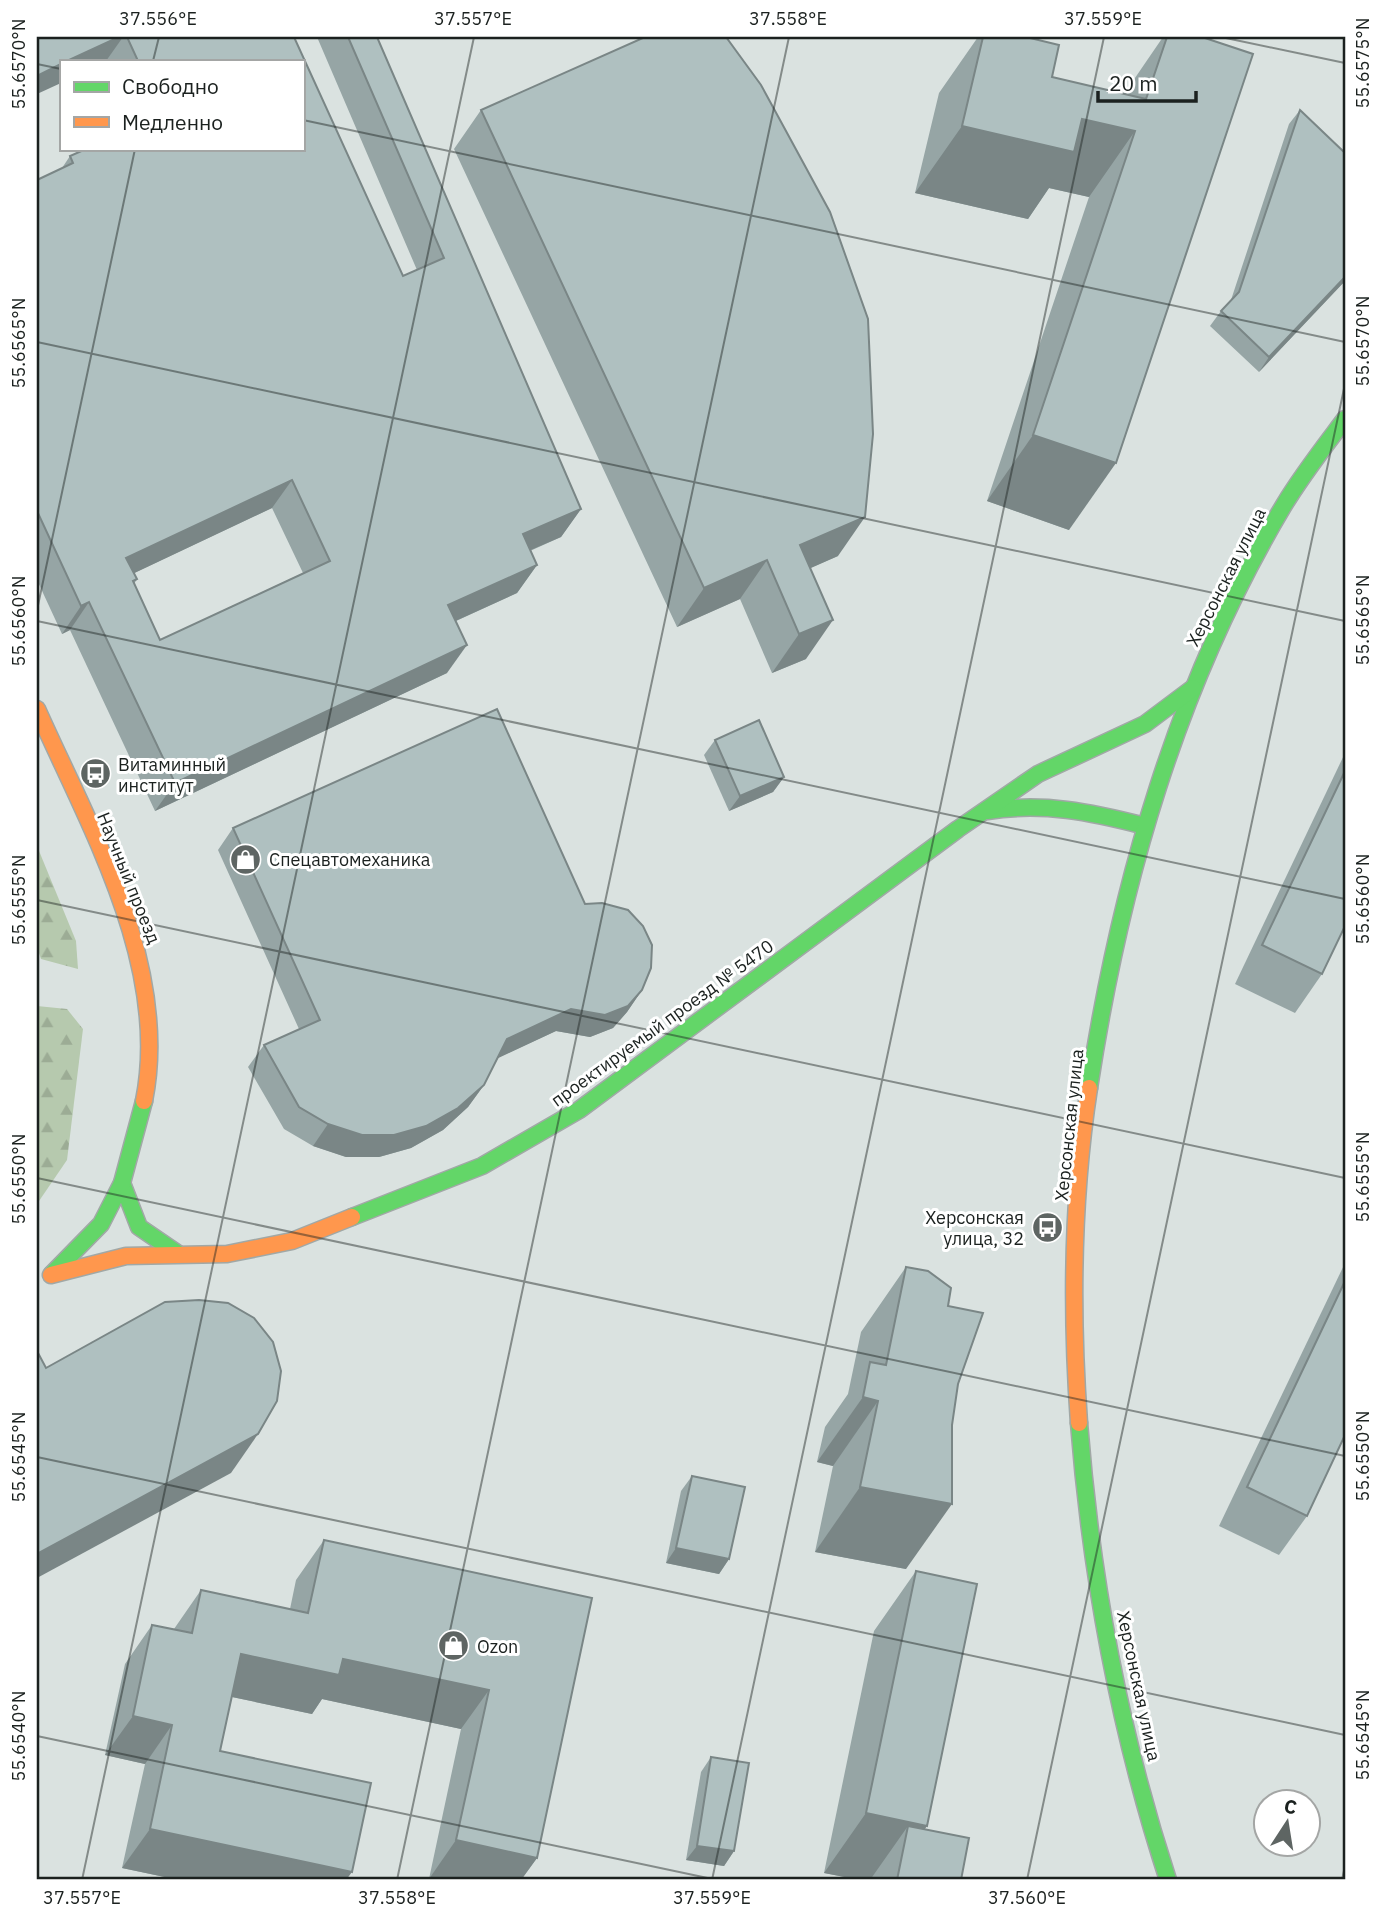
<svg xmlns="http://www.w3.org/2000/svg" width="1382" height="1917" viewBox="0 0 1382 1917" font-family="'IBM Plex Sans',sans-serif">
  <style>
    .forest { fill: url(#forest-firs) }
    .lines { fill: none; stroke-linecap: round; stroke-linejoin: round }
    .fast-casing { stroke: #a1a8a6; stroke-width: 19 }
    .slow-casing { stroke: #a1a8a6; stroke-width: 19 }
    .fast { stroke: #63d668; stroke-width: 16 }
    .slow { stroke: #ff974d; stroke-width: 16 }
    .wall { fill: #96a5a5; fill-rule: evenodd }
    .shaded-wall { fill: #7a8686 }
    .building { fill: #afc0c0; stroke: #7a8686; stroke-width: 2; fill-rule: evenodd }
    .ticks { fill: none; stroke: #1b211f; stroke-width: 2; stroke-opacity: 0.45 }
    .labels { text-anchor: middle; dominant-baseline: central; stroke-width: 6; stroke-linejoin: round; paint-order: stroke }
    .street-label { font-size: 18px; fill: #1b211f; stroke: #fff }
    .poi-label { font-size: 18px; fill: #1b211f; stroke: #fff; text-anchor: start }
    .neatline { fill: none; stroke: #1b211f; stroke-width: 2.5 }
    .ticks-label { font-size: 18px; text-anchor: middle; fill: #1b211f }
  </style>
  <defs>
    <pattern id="forest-firs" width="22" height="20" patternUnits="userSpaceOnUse" patternTransform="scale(1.75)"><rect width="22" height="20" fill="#b6c9ae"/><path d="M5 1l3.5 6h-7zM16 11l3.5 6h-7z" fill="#9cac95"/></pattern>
  </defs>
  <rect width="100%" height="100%" fill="#dae2e0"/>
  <g class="forest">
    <polygon points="37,846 76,941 78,969 41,959 37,947"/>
    <polygon points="37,1006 67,1009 83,1029 67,1160 37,1204"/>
  </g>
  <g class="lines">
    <defs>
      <g id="fast">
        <path d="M987 811C1043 802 1091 812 1145 826"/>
        <path d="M1089 1088C1120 884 1177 684 1284 505 1302 475 1324 447 1345 419"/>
        <polyline points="122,1183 139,1227 177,1253"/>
        <polyline points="352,1217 482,1166 579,1110 958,829 1038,774 1145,724 1193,688"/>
        <polyline points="52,1274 101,1224 122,1183 144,1101"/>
        <path d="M1079 1423C1091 1577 1120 1733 1168 1880"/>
      </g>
      <g id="slow">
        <path d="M37 709C90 828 171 967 144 1101"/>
        <polyline points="51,1275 126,1256 227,1254 292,1241 352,1217"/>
        <path d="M1079 1423C1071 1312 1072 1198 1089 1088"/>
      </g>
    </defs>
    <use href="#fast" class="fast-casing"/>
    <use href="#slow" class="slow-casing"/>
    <use href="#fast" class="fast"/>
    <use href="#slow" class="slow"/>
  </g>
  <g class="wall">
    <path d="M37 37H294L403 276 417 270 317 37H377L581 509 561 537 530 551 537 565 517 593 456 621 447 673 155 811 70 630 62 634 37 580V180L62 168 70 156 303 61H61ZM272 508 303 573 160 640 134 584 137 579 134 573Z"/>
    <polygon points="978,37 1026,37 1052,77 1124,94 1163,37 1202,37 1069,530 987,501 1089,197 1049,188 1028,219 915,193 939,93"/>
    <polygon points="481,110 838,556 810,568 806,659 772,673 740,599 677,627 454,149"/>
    <polygon points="1300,110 1345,281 1259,372 1210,326 1221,311 1231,300 1289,124"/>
    <polygon points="715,740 784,777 773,792 729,811 704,755"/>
    <polygon points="1345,753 1345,926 1322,974 1295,1013 1235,984"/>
    <polygon points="233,828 585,904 642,990 627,1012 613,1028 590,1037 556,1031 497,1058 484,1085 468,1107 443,1130 411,1148 379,1157 346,1157 313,1146 284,1129 248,1067 264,1045 299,1029 218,850"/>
    <polygon points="1345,1263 1345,1435 1307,1516 1279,1555 1219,1526"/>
    <polygon points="906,1267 948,1306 958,1384 906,1569 815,1552 833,1466 817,1462 825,1427 848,1394 861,1332"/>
    <polygon points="692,1476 729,1559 719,1574 666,1563 681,1491"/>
    <polygon points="324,1540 592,1598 537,1858 521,1880 434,1880 429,1879 461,1729 322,1699 312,1714 232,1697 220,1751 346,1880 179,1880 122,1868 145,1764 105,1755 125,1664 152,1625 174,1629 201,1590 290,1609 296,1580"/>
    <polygon points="916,1571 925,1829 961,1880 860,1880 824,1873 874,1631"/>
    <polygon points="711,1757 734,1851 724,1866 686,1860 701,1772"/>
  </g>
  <g class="shaded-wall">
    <polygon points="119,37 123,37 106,61 67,61"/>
    <polygon points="61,64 61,83 37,94 37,76"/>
    <polygon points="1082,119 1135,131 1089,197 1049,188 1028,219 915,193 962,126"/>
    <polygon points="1345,277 1345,281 1259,372 1269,357"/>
    <polygon points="1033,435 1116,463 1069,530 987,501"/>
    <polygon points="292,480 272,508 107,586 126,558"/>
    <polygon points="581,509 561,537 503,562 523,534"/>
    <polygon points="865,517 838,556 777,583 800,545"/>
    <polygon points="767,560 740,599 677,627 704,588"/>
    <polygon points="537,565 517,593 429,633 448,605"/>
    <polygon points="89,602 70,630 62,634 81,606"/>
    <polygon points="833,620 806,659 772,673 799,634"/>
    <polygon points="467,645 447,673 155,811 175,783"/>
    <polygon points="784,777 773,792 729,811 740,796"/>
    <polygon points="642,990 627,1012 613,1028 590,1037 556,1031 492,1061 507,1039 571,1009"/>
    <polygon points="484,1085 468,1107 443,1130 411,1148 379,1157 346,1157 313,1146 328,1124"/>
    <polygon points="863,1397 878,1401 833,1466 817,1462"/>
    <polygon points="258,1434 231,1473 37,1578 37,1554"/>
    <polygon points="860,1487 952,1504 906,1569 815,1552"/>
    <polygon points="676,1548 729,1559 719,1574 666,1563"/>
    <polygon points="241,1654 343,1659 489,1690 461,1729 322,1699 312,1714 213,1693"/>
    <polygon points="133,1716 172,1725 145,1764 105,1755"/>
    <polygon points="866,1813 927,1826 901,1863 908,1826 870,1880 860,1880 824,1873"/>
    <polygon points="150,1829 352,1872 346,1880 179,1880 122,1868"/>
    <polygon points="456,1840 537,1858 521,1880 434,1880 429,1879"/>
    <polygon points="697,1846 734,1851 724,1866 686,1860"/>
  </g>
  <g class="building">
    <polygon points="37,37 119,37 67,61 61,61 61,64 37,76"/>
    <path d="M127 37H294L403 276 444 258 348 37H377L581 509 523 534 537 565 448 605 467 645 175 783 89 602 81 606 37 511V180L73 163 70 156 86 149H303V61H138ZM292 480 330 561 160 640 133 581 137 579 126 558Z"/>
    <polygon points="645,37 726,37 761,85 830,212 868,319 873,434 865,517 800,545 833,620 799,634 767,560 704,588 481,110"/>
    <polygon points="983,37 1026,37 1059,45 1052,77 1146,99 1167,37 1202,37 1253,54 1116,463 1033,435 1135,131 1082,119 1074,152 962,126"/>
    <polygon points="1300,110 1345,153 1345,277 1269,357 1221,311 1239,292"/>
    <polygon points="497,709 585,904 602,903 628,910 643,926 652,945 651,968 642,990 628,1006 605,1015 571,1009 507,1039 484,1085 458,1108 426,1126 394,1135 362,1135 328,1124 299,1107 264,1045 320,1020 233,828"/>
    <polygon points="759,720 784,777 740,796 715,740"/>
    <polygon points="1345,771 1345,926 1322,974 1262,945"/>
    <polygon points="906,1267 928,1271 951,1288 948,1306 983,1313 958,1384 952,1425 952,1504 860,1487 878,1401 863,1397 870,1362 886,1365"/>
    <polygon points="1345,1281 1345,1435 1307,1516 1247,1487"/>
    <polygon points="199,1300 228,1303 254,1318 273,1342 281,1371 277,1401 258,1434 37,1554 37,1351 46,1368 165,1302"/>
    <polygon points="692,1476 745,1487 729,1559 676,1548"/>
    <polygon points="324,1540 592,1598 537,1858 456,1840 489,1690 343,1659 339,1675 241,1654 220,1751 371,1783 352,1872 150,1829 172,1725 133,1716 152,1625 192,1633 201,1590 308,1613"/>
    <polygon points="916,1571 977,1584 927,1826 866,1813"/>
    <polygon points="711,1757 749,1763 734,1851 697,1846"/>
    <polygon points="908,1826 969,1838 961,1880 897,1880"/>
  </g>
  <path class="ticks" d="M1221 37 1345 63M153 61 159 37M37 64 61 69M303 120 1345 342M37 342 1345 621M37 610 135 149M37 621 1345 899M37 900 1345 1178M37 1178 1345 1456M37 1457 1345 1735M37 1736 717 1880M82 1880 474 37M397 1880 789 37M712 1880 1104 37M1027 1880 1345 384M1342 1880 1345 1866"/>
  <defs>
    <symbol id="bus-disc" viewBox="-11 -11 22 22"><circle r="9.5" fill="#5e6563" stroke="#fff"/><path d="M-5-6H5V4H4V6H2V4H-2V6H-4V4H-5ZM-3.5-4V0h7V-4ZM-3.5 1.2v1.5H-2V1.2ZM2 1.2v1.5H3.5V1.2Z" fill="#fff"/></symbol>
    <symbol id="shop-disc" viewBox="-11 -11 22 22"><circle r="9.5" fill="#5e6563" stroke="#fff"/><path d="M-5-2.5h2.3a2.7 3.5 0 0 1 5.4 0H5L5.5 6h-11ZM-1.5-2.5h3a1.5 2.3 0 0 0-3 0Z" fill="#fff"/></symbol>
  </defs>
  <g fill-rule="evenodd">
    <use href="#bus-disc" x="78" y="756" width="35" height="35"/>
    <use href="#shop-disc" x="228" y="842" width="35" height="35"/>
    <use href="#bus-disc" x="1030" y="1210" width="35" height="35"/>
    <use href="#shop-disc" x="436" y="1628" width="35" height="35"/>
  </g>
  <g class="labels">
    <g class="street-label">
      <text transform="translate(1226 577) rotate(-63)">Херсонская улица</text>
      <text transform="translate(129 878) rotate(68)">Научный проезд</text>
      <text transform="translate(662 1023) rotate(-36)">проектируемый проезд № 5470</text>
      <text transform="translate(1069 1125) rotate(-84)">Херсонская улица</text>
      <text transform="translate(1139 1686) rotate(78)">Херсонская улица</text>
    </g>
    <g class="poi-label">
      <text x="118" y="764">Витаминный<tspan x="118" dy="21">институт</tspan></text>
      <text x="269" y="859">Спецавтомеханика</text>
      <text x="1024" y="1217" text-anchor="end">Херсонская<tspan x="1024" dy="21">улица, 32</tspan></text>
      <text x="477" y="1646">Ozon</text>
    </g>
  </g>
  <rect width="1382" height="1917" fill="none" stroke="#ffffff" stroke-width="77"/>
  <rect x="60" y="60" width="245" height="91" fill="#ffffff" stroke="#a4a6a5" stroke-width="2"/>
  <rect x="74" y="82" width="35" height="10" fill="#63d668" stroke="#a4a6a5" stroke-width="2"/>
  <text x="122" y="94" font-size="21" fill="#1b211f">Свободно</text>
  <rect x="74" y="117" width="35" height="10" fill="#ff974d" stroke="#a4a6a5" stroke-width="2"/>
  <text x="122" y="130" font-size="21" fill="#1b211f">Медленно</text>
  <g transform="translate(1287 1823) rotate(12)"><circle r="33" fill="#ffffff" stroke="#a4a6a5" stroke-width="2"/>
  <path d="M0-5L12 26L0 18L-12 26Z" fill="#5e6563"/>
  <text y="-10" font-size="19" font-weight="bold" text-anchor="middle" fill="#1b211f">С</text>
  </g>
  <path d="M1098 91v10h98v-10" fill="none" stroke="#1b211f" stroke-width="3.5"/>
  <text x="1109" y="91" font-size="21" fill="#1b211f" stroke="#ffffff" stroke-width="5" paint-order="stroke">20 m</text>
  <rect x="38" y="38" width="1306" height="1840" class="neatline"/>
  <g class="ticks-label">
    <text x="158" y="25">37.556°E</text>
    <text x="473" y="25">37.557°E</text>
    <text x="788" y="25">37.558°E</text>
    <text x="1103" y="25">37.559°E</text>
    <text transform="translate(1363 63) rotate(-90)" y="6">55.6575°N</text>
    <text transform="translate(19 64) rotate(-90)" y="6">55.6570°N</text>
    <text transform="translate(1363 341) rotate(-90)" y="6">55.6570°N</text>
    <text transform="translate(19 343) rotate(-90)" y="6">55.6565°N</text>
    <text transform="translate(1363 620) rotate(-90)" y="6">55.6565°N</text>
    <text transform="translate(19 621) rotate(-90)" y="6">55.6560°N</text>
    <text transform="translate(1363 899) rotate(-90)" y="6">55.6560°N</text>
    <text transform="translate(19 900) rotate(-90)" y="6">55.6555°N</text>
    <text transform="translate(1363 1177) rotate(-90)" y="6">55.6555°N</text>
    <text transform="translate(19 1179) rotate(-90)" y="6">55.6550°N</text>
    <text transform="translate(1363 1456) rotate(-90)" y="6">55.6550°N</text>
    <text transform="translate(19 1457) rotate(-90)" y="6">55.6545°N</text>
    <text transform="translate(1363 1735) rotate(-90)" y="6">55.6545°N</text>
    <text transform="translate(19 1736) rotate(-90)" y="6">55.6540°N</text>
    <text x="82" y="1904">37.557°E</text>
    <text x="397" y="1904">37.558°E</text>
    <text x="712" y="1904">37.559°E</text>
    <text x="1027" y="1904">37.560°E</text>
  </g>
</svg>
